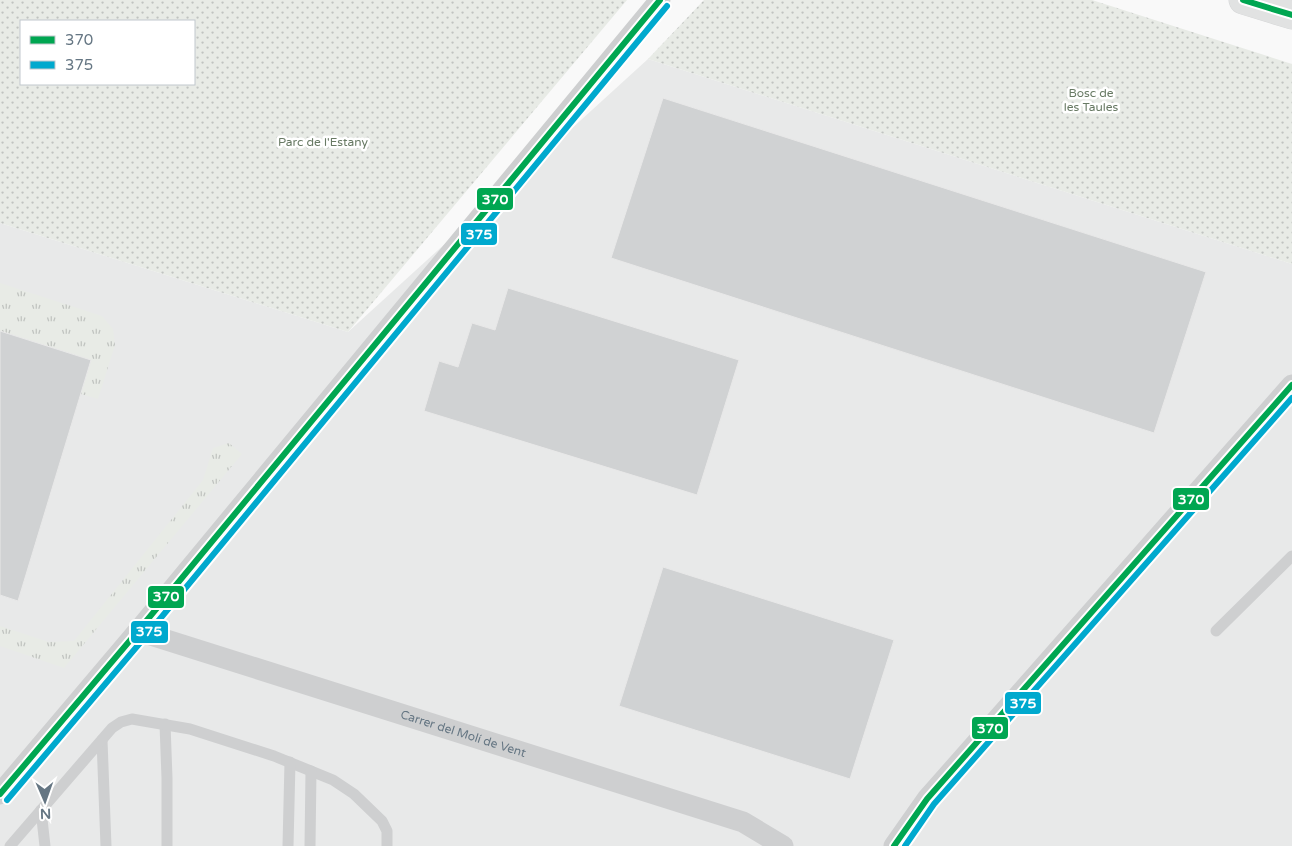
<svg xmlns="http://www.w3.org/2000/svg" width="1292" height="846" viewBox="0 0 1292 846" font-family="'Varela Round',sans-serif">
  <style>
    .built { fill: #e8e9e9 }
    .grass { fill: url(#grass-tufts) }
    .park { fill: url(#park-dots); fill-rule: evenodd }
    .building { fill: #d0d2d3; stroke: #e8e8e8 }
    .lines { fill: none; stroke-linecap: round; stroke-linejoin: round }
    .secondary-casing { stroke: #d5d6d7; stroke-width: 29 }
    .lane { stroke: #cecfd0; stroke-width: 11 }
    .street { stroke: #cecfd0; stroke-width: 21 }
    .secondary { stroke: #e1e2e2; stroke-width: 28 }
    .bus-1-casing { stroke: #fff; stroke-width: 10 }
    .bus-2-casing { stroke: #fff; stroke-width: 10 }
    .bus-1 { stroke: #00a651; stroke-width: 6 }
    .bus-2 { stroke: #00a9ce; stroke-width: 6 }
    .labels { text-anchor: middle; dominant-baseline: central; stroke-width: 5; stroke-linejoin: round; paint-order: stroke }
    .park-label { font-size: 12px; fill: #687a64; stroke: #fff }
    .street-label { font-size: 12px; fill: #657683; stroke: #fff }
    .line-badge { stroke: #fff; stroke-width: 2 }
    .badge-label { font-size: 14px; text-anchor: middle; font-weight: bold; fill: #fff }
  </style>
  <defs>
    <pattern id="grass-tufts" width="24" height="20" patternUnits="userSpaceOnUse" patternTransform="scale(1.25)"><rect width="24" height="20" fill="#e8ebe6"/><path d="M3 7l-1-3M5 7V3M7 7l1-3M15 17l-1-3M17 17v-4M19 17l1-3" fill="none" stroke="#c0c3c0"/></pattern>
    <pattern id="park-dots" width="8" height="8" patternUnits="userSpaceOnUse" patternTransform="scale(1.25)"><rect width="8" height="8" fill="#e8ebe6"/><path d="M2 2h.1M6 6h.1" fill="none" stroke="#c0c3c0" stroke-width="1.8" stroke-linecap="round"/></pattern>
  </defs>
  <rect width="100%" height="100%" fill="#f9f9f9"/>
  <polygon class="built" points="648,59 1292,264 1292,846 0,846 0,223 348,332"/>
  <g class="grass">
    <polygon points="0,283 102,316 113,329 115,345 98,399 81,394 91,360 0,331"/>
    <polygon points="229,443 242,454 64,668 0,646 0,626 49,642 74,641 203,480 213,448"/>
  </g>
  <g class="park">
    <path d="M0 0H627L348 332 0 223ZM194 21V84H21V21Z"/>
    <polygon points="704,0 1092,0 1292,64 1292,264 648,59"/>
  </g>
  <g class="building">
    <polygon points="663,98 1206,272 1154,433 611,258"/>
    <polygon points="508,288 739,360 697,495 424,411 439,361 458,367 472,323 495,330"/>
    <polygon points="0,331 91,360 18,601 0,595"/>
    <polygon points="663,567 894,640 850,779 619,706"/>
  </g>
  <g class="lines">
    <defs>
      <polyline id="secondary" points="1243,0 1292,15"/>
    </defs>
    <use href="#secondary" class="secondary-casing"/>
    <g class="lane">
      <polyline points="1216,631 1292,556"/>
      <polyline points="165,724 167,778 167,846"/>
      <polyline points="102,740 106,846"/>
      <polyline points="41,810 45,846"/>
      <polyline points="10,846 112,728 121,722 132,719 190,729 274,756 333,780 354,794 382,821 387,831 387,846"/>
      <polyline points="288,846 290,762"/>
      <polyline points="310,846 311,771"/>
    </g>
    <g class="street">
      <path id="s1" d="M138 631 743 822 783 846"/>
      <polyline points="0,794 138,631 660,0"/>
      <polyline points="894,846 927,799 1292,385"/>
    </g>
    <use href="#secondary" class="secondary"/>
    <defs>
      <g id="bus-1">
        <polyline points="1243,0 1292,15"/>
        <polyline points="0,794 138,631 660,0"/>
        <polyline points="894,846 927,799 1292,385"/>
      </g>
      <g id="bus-2">
        <polyline points="7,800 145,637 667,6"/>
        <polyline points="905,846 934,804 1292,398"/>
      </g>
    </defs>
    <use href="#bus-1" class="bus-1-casing"/>
    <use href="#bus-2" class="bus-2-casing"/>
    <use href="#bus-1" class="bus-1"/>
    <use href="#bus-2" class="bus-2"/>
  </g>
  <g class="labels">
    <g class="park-label">
      <text x="1091" y="93">Bosc de<tspan x="1091" dy="14">les Taules</tspan></text>
      <text x="323" y="142">Parc de l'Estany</text>
    </g>
    <g class="street-label">
      <text stroke="none"><textPath href="#s1" startOffset="341">Carrer del Molí de Vent</textPath></text>
    </g>
  </g>
  <g class="line-badge">
    <rect x="476" y="187" width="38" height="24" rx="5" fill="#00a651"/>
    <rect x="460" y="222" width="38" height="24" rx="5" fill="#00a9ce"/>
    <rect x="1172" y="487" width="38" height="24" rx="5" fill="#00a651"/>
    <rect x="147" y="585" width="38" height="24" rx="5" fill="#00a651"/>
    <rect x="130" y="620" width="39" height="24" rx="5" fill="#00a9ce"/>
    <rect x="1004" y="691" width="38" height="24" rx="5" fill="#00a9ce"/>
    <rect x="971" y="716" width="38" height="24" rx="5" fill="#00a651"/>
  </g>
  <g class="badge-label">
    <text x="495" y="204">370</text>
    <text x="479" y="239">375</text>
    <text x="1191" y="504">370</text>
    <text x="166" y="601">370</text>
    <text x="149" y="636">375</text>
    <text x="1023" y="708">375</text>
    <text x="990" y="733">370</text>
  </g>
  <rect x="20" y="20" width="175" height="65" fill="#ffffff" stroke="#c1c8cd"/>
  <rect x="30" y="36" width="25" height="8" fill="#00a651" stroke="#c1c8cd"/>
  <text x="65" y="45" font-size="15" fill="#657683">370</text>
  <rect x="30" y="61" width="25" height="8" fill="#00a9ce" stroke="#c1c8cd"/>
  <text x="65" y="70" font-size="15" fill="#657683">375</text>
  <g transform="translate(45 801) rotate(178)" stroke="#ffffff" stroke-width="4" paint-order="stroke">
  <path d="M0-4L9 19L0 12L-9 19Z" fill="#657683"/>
  <text y="-8" font-size="14" font-weight="bold" text-anchor="middle" fill="#657683">N</text>
  </g>
</svg>
